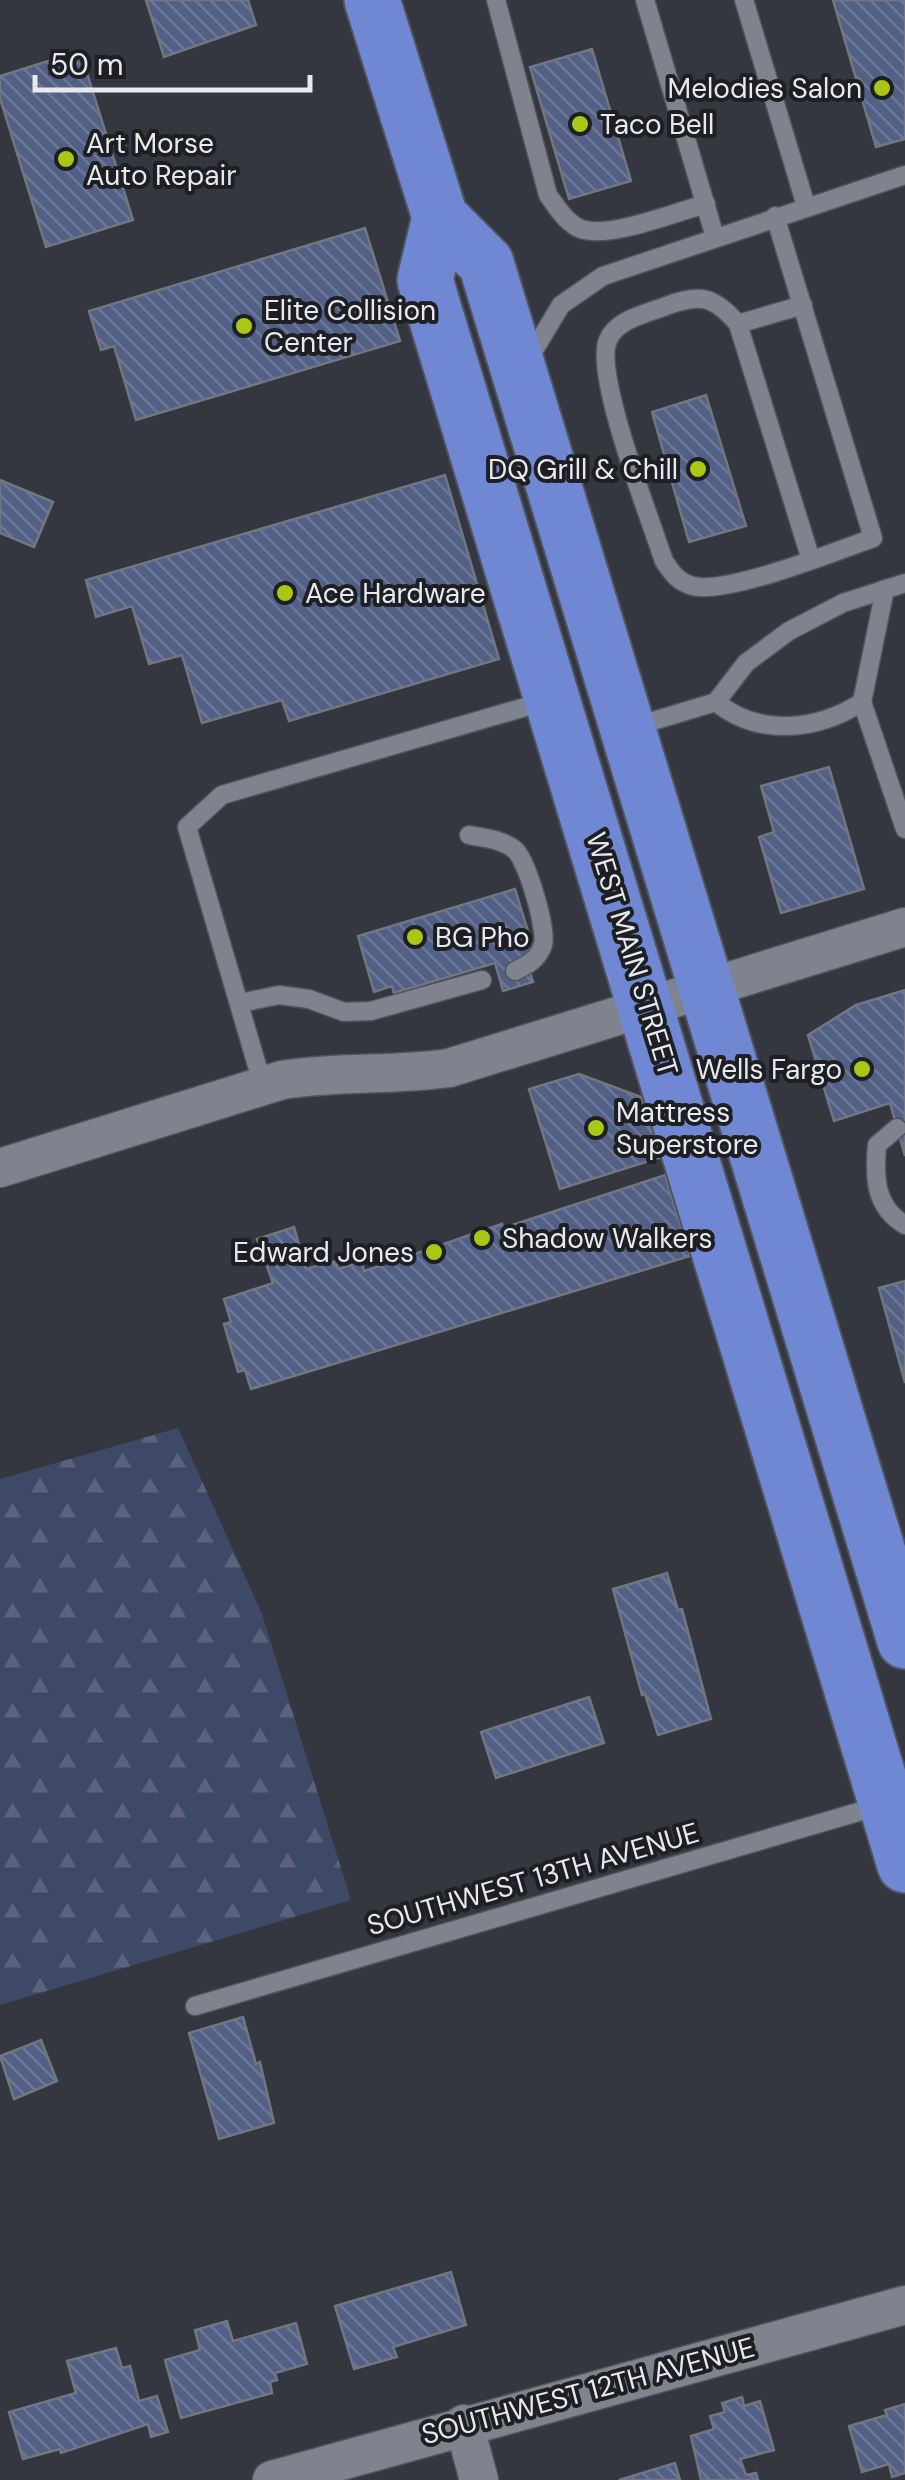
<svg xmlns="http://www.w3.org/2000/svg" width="905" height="2480" viewBox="0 0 905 2480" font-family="'DM Sans',sans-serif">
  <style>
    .forest { fill: url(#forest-firs) }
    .building { fill: url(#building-back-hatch); stroke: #727680; stroke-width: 2.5 }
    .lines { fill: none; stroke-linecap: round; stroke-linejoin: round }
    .service-casing { stroke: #50535b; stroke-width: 21 }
    .minor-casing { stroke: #50535b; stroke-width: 41 }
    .trunk-casing { stroke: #50535b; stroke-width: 59 }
    .service { stroke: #7f838e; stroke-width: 18 }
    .minor { stroke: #7f838e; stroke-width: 38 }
    .trunk { stroke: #7088d3; stroke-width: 55 }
    .poi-dot { fill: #aac716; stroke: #1d1f23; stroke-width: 4 }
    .labels { text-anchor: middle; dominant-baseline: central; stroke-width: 8; stroke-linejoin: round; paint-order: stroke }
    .poi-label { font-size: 28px; fill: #e7e9ef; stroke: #1d1f23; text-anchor: start }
    .street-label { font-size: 28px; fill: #e7e9ef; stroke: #1d1f23 }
  </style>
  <defs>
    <pattern id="forest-firs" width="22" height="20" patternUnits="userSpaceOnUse" patternTransform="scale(2.5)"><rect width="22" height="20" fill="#3e4867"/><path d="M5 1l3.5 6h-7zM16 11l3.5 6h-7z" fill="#5a627d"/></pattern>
    <pattern id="building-back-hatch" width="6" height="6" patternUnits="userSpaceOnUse" patternTransform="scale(2.5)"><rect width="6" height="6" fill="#536085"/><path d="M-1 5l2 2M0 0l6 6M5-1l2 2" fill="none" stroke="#6c7797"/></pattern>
  </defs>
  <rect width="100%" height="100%" fill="#343740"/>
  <polygon class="forest" points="178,1428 262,1614 351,1900 0,2005 0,1479"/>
  <g class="building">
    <polygon points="146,0 248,0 256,25 164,57"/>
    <polygon points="833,0 905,0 905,139 876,147"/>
    <polygon points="592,49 631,181 569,199 530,67"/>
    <polygon points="80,51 133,220 46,247 0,98 0,76"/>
    <polygon points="365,228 400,341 136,420 114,346 101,350 89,311"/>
    <polygon points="706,395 746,526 689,542 652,412"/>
    <polygon points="445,475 499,659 289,721 282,700 202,723 182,655 149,664 132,606 96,617 86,580"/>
    <polygon points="0,480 53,502 34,547 0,533"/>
    <polygon points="829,767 864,889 781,913 759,837 774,832 761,786"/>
    <polygon points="515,889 534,951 525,954 533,982 503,991 495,963 394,993 392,986 374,992 358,936"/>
    <polygon points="905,990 905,1156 890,1103 834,1121 808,1035 856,1005"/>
    <polygon points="579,1074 641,1097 659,1158 560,1189 529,1089"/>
    <polygon points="665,1175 690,1256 251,1389 245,1370 238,1372 224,1324 231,1322 224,1299 273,1283 257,1239 294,1227 306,1269 336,1261 338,1269 362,1262 364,1271 383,1265 381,1261 408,1253 409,1256 502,1224 503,1228"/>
    <polygon points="905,1281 905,1383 879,1288"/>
    <polygon points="667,1573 678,1610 682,1609 711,1719 658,1735 645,1694 642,1695 613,1589"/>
    <polygon points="589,1697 604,1743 496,1778 481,1732"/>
    <polygon points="243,2017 256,2064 260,2062 274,2123 219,2139 189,2033"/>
    <polygon points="41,2040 57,2081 14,2099 0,2056"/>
    <polygon points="451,2272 466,2325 393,2347 397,2357 354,2369 335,2306"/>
    <polygon points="227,2321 233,2341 296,2323 307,2364 275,2373 277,2380 270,2382 272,2393 181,2418 165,2360 200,2350 195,2330"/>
    <polygon points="116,2348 122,2368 130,2366 139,2401 157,2396 168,2432 151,2437 148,2424 61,2453 60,2449 23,2459 9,2412 76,2393 67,2361"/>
    <polygon points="742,2397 744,2406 760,2401 774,2450 740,2459 746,2475 756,2473 758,2480 701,2480 691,2436 714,2429 710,2416 725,2412 722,2403"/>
    <polygon points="905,2404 905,2473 892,2477 889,2464 862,2472 849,2426 887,2415 885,2410"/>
    <polygon points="675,2463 680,2480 619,2480"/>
  </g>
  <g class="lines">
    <defs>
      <g id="service">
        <path d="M496 0 548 195C557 207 566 223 581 229 610 239 675 212 706 204"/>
        <polyline points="645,0 715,237"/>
        <polyline points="744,0 806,206"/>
        <path d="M775 216 873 538C837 551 726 595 693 586 678 582 672 573 664 561 651 521 593 373 608 340 617 319 646 314 666 306 700 293 714 296 738 324L811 560"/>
        <polyline points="738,324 803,305"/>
        <polyline points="528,360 561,305 603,276 905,175"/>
        <path d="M716 702C759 737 817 731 862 702L885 589"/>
        <polyline points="862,702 905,829"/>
        <polyline points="633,727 716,702 746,663 789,631 843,603 905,583"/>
        <path d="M469 835C484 838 501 839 514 849 527 859 547 929 543 945 538 959 528 965 515 971"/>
        <polyline points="240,1003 279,995 309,999 344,1012 371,1011 482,980"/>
        <polyline points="263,1086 187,827 222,795 546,701"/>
        <path d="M897 1128 877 1145C874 1178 875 1207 905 1225"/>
        <polyline points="195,2006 882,1805"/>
      </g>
      <g id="minor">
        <path d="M0 1168 282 1080C338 1071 393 1076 449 1068L905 927"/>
        <polyline points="464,2424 479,2480"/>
        <polyline points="272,2480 905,2305"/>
      </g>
      <g id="trunk">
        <polyline points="372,0 440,217 486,263 905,1641"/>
        <polyline points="440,217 425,280 905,1865"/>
      </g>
    </defs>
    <use href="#service" class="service-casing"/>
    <use href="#minor" class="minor-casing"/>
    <use href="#trunk" class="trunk-casing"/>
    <use href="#service" class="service"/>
    <use href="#minor" class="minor"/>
    <use href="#trunk" class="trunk"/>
  </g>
  <g class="poi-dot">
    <circle cx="882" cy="88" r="10"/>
    <circle cx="580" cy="124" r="10"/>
    <circle cx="66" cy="159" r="10"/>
    <circle cx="244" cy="326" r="10"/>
    <circle cx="698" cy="469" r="10"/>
    <circle cx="285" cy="593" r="10"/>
    <circle cx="415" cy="937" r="10"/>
    <circle cx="862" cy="1069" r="10"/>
    <circle cx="596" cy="1128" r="10"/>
    <circle cx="482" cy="1238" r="10"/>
    <circle cx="434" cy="1252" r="10"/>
  </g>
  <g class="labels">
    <g class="poi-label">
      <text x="862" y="88" text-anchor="end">Melodies Salon</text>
      <text x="600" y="124">Taco Bell</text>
      <text x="86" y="143">Art Morse<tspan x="86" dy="32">Auto Repair</tspan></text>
      <text x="264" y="310">Elite Collision<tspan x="264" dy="32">Center</tspan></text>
      <text x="678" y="469" text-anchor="end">DQ Grill &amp; Chill</text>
      <text x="305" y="593">Ace Hardware</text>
      <text x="435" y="937">BG Pho</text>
      <text x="842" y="1069" text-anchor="end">Wells Fargo</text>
      <text x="616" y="1112">Mattress<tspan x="616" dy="32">Superstore</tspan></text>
      <text x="502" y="1238">Shadow Walkers</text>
      <text x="414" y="1252" text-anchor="end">Edward Jones</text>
    </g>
    <g class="street-label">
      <text transform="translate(632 954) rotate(73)">WEST MAIN STREET</text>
      <text transform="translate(533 1879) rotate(-16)">SOUTHWEST 13TH AVENUE</text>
      <text transform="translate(588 2391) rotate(-15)">SOUTHWEST 12TH AVENUE</text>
    </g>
  </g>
  <path d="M35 75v15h275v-15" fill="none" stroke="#e7e9ef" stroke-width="5"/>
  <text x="50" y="75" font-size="30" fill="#e7e9ef" stroke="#1d1f23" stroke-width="8" paint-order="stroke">50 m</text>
</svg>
